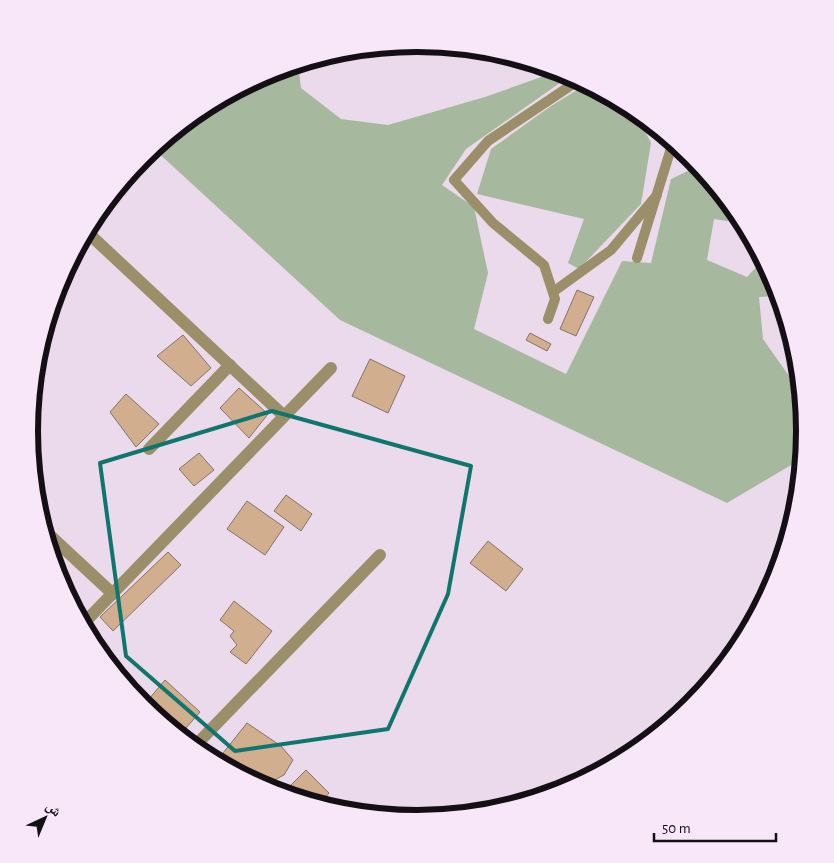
<svg xmlns="http://www.w3.org/2000/svg" width="834" height="863" viewBox="0 0 834 863" font-family="'Alegreya Sans','Noto Naskh Arabic',sans-serif">
  <style>
    .green { fill: #a6b99e }
    .building { fill: #d0ae8e; stroke: #847466 }
    .lines { fill: none; stroke-linecap: round; stroke-linejoin: round }
    .lane { stroke: #9b8f6a; stroke-width: 10 }
    .street { stroke: #9b8f6a; stroke-width: 12 }
    .marked { fill: none; stroke: #0f766e; stroke-width: 4; stroke-linejoin: round }
    .rim { fill: none; stroke: #140f15; stroke-width: 6 }
  </style>
  <rect width="100%" height="100%" fill="#eadaec"/>
  <g class="green">
    <polygon points="298,64 301,88 341,119 388,125 485,97 547,75 550,68 571,75 466,149 442,185 474,207 488,273 474,329 566,374 622,261 651,263 671,179 690,170 707,176 738,214 733,222 714,219 707,260 747,277 763,260 776,283 780,296 759,297 763,339 801,393 805,431 803,458 727,503 340,320 153,148 202,109 269,73"/>
    <polygon points="587,84 634,109 651,143 641,204 579,269 568,263 584,219 477,194 491,149 551,106"/>
  </g>
  <g class="building">
    <polygon points="114,191 118,195 103,205"/>
    <polygon points="577,290 594,297 576,336 560,329"/>
    <polygon points="530,333 551,344 547,351 526,340"/>
    <polygon points="183,335 211,368 191,386 157,356"/>
    <polygon points="370,359 405,376 388,413 352,396"/>
    <polygon points="239,388 268,414 249,438 220,408"/>
    <polygon points="126,394 159,424 136,447 110,412"/>
    <polygon points="199,453 214,470 194,486 179,469"/>
    <polygon points="286,495 312,514 301,531 274,511"/>
    <polygon points="247,501 284,527 265,555 227,529"/>
    <polygon points="488,541 523,569 506,591 470,563"/>
    <polygon points="168,552 181,565 113,631 100,617"/>
    <polygon points="234,601 272,631 246,664 230,652 237,645 230,636 234,631 220,620"/>
    <polygon points="165,680 200,712 179,736 143,706"/>
    <polygon points="247,723 281,746 293,760 284,775 263,786 223,753"/>
    <polygon points="306,770 329,793 319,805 282,794"/>
  </g>
  <g class="lines">
    <g class="lane">
      <polyline points="672,150 694,160"/>
      <polyline points="637,258 673,142"/>
      <polyline points="553,292 611,250 657,195"/>
      <polyline points="548,319 555,299 544,265 493,223 454,180 488,141 579,80"/>
    </g>
    <g class="street">
      <polyline points="86,231 284,416"/>
      <polyline points="149,449 230,365"/>
      <polyline points="43,529 113,594"/>
      <polyline points="82,625 331,368"/>
      <polyline points="669,725 712,681"/>
      <polyline points="193,748 380,555"/>
    </g>
  </g>
  <path class="marked" d="M272 411 471 466 448 594 388 729 235 751 126 656 100 463Z"/>
  <path d="M0 0H834V863H0ZM38 431a379 379 0 1 1 758 0a379 379 0 1 1-758 0Z" fill="#f7e7f9" fill-rule="evenodd"/>
  <path class="rim" d="M38 431a379 379 0 1 1 758 0a379 379 0 1 1-758 0Z"/>
  <g transform="translate(45 818) rotate(44)" stroke="#f7e7f9" stroke-width="4" paint-order="stroke">
  <path d="M0-4L9 19L0 12L-9 19Z" fill="#140f15"/>
  <text y="-8" font-size="14" font-weight="bold" text-anchor="middle" fill="#140f15">ش</text>
  </g>
  <path d="M654 833v8h122v-8" fill="none" stroke="#140f15" stroke-width="2.5"/>
  <text x="662" y="833" font-size="15" fill="#140f15" stroke="#f7e7f9" stroke-width="4" paint-order="stroke">50 m</text>
</svg>
